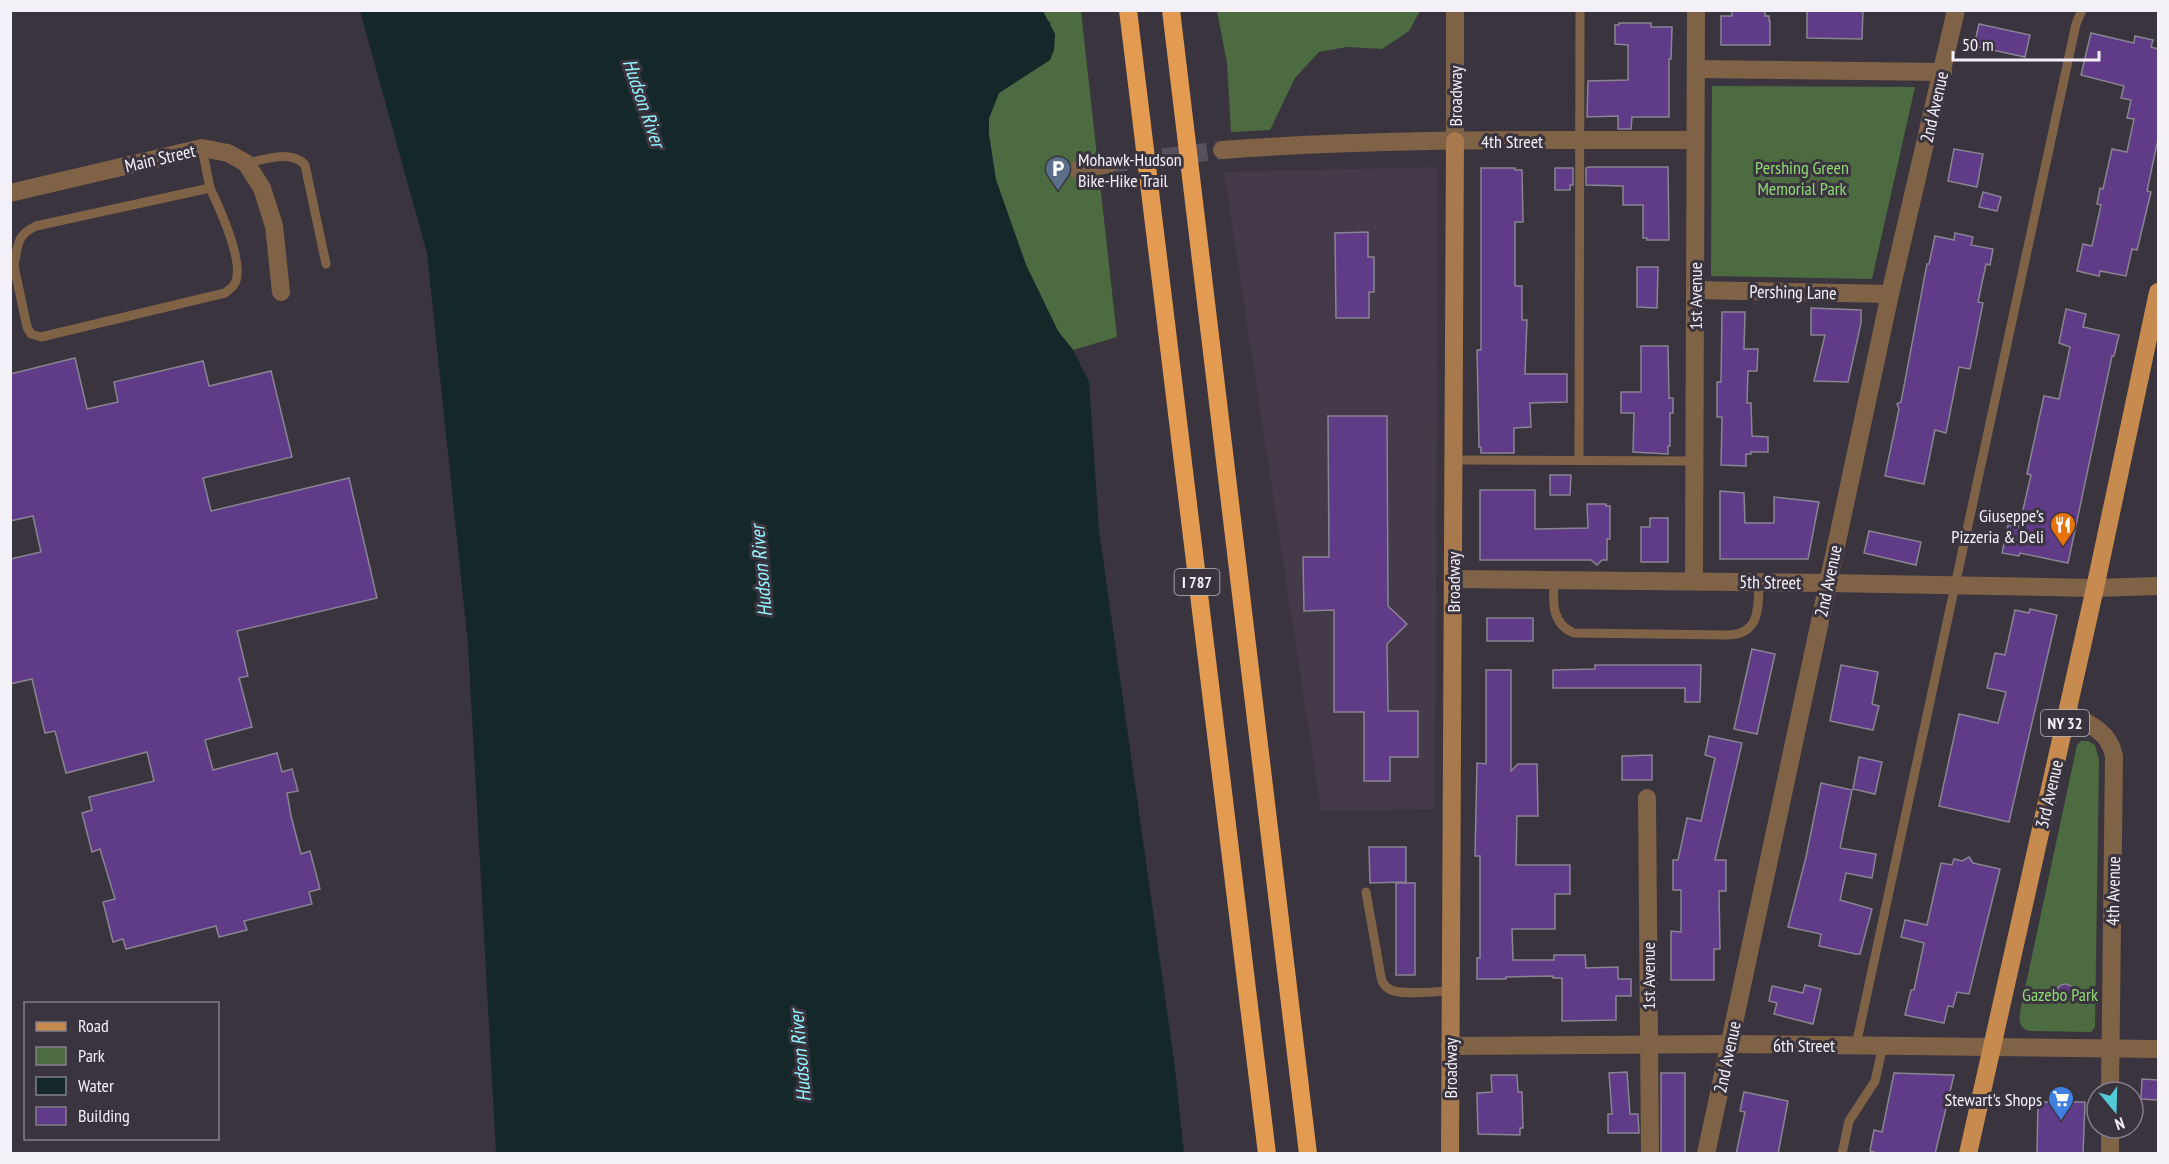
<svg xmlns="http://www.w3.org/2000/svg" width="2169" height="1164" viewBox="0 0 2169 1164" font-family="'PT Sans Narrow',sans-serif">
  <style>
    .industrial { fill: #453a4a }
    .green { fill: #4c6b40 }
    .water { fill: #142729 }
    .building { fill: #603b87; stroke: #898492; stroke-width: 1.5 }
    .lines { fill: none; stroke-linecap: round; stroke-linejoin: round }
    .street-tunnel { stroke: #56505b; stroke-width: 18; stroke-dasharray: 18 9; stroke-linecap: butt }
    .lane { stroke: #806247; stroke-width: 9 }
    .street { stroke: #806247; stroke-width: 18 }
    .secondary { stroke: #a8794c; stroke-width: 18 }
    .primary { stroke: #c78b4f; stroke-width: 18 }
    .highway { stroke: #e39a51; stroke-width: 18 }
    .labels { text-anchor: middle; dominant-baseline: central; stroke-width: 6; stroke-linejoin: round; paint-order: stroke }
    .shield { fill: #3a343f; stroke: #bcb8c0; stroke-width: 1.5 }
    .shield-label { font-size: 16px; font-weight: bold; fill: #f4f0f7 }
    .street-label { font-size: 18px; fill: #f4f0f7; stroke: #3a343f }
    .poi-label { font-size: 18px; fill: #f4f0f7; stroke: #3a343f; text-anchor: end }
    .park-label { font-size: 18px; fill: #8fd973; stroke: #3a343f }
    .water-label { font-size: 20px; font-style: italic; fill: #94f5ff; stroke: #3a343f }
  </style>
  <rect width="100%" height="100%" fill="#3a343f"/>
  <polygon class="industrial" points="1438,167 1435,809 1321,811 1224,172"/>
  <g class="green">
    <polygon points="1043,11 1081,11 1117,337 1073,350 1058,331 1026,265 996,180 989,135 989,118 999,93 1015,82 1051,23 1046,19"/>
    <polygon points="1217,11 1217,10 1420,11 1409,31 1382,49 1347,47 1319,52 1295,78 1270,130 1231,132 1227,63"/>
    <polygon points="1712,86 1915,87 1872,279 1711,276"/>
    <path d="M2081 741H2088L2095 745 2099 760 2095 1027 2091 1032 2029 1031C2019 1028 2019 1021 2020 1012L2077 745Z"/>
  </g>
  <polygon class="water" points="360,11 1043,11 1055,34 1054,50 1050,60 999,93 989,118 989,135 996,180 1026,265 1058,331 1073,350 1089,382 1099,530 1174,1060 1184,1153 496,1153 468,644 427,253"/>
  <g class="building">
    <polygon points="1732,10 1765,10 1765,16 1769,16 1769,21 1770,21 1770,45 1721,45 1721,16 1732,16"/>
    <polygon points="1807,10 1863,10 1862,39 1807,38"/>
    <polygon points="1619,23 1651,23 1651,27 1672,27 1671,59 1669,59 1669,117 1632,117 1631,129 1618,129 1618,116 1587,117 1588,81 1628,80 1628,45 1615,44 1615,25 1619,25"/>
    <polygon points="1979,24 2030,35 2025,57 1974,46"/>
    <polygon points="2091,33 2134,43 2135,36 2153,40 2151,47 2158,49 2158,139 2147,191 2151,192 2137,250 2132,249 2126,276 2100,271 2099,276 2077,271 2083,244 2092,246 2101,205 2097,204 2100,188 2103,189 2112,149 2127,152 2134,119 2127,118 2131,100 2121,98 2124,86 2081,75"/>
    <polygon points="1954,149 1983,154 1977,187 1948,181"/>
    <polygon points="1668,167 1669,240 1647,240 1647,238 1643,238 1643,205 1623,205 1623,186 1586,185 1586,168 1589,167"/>
    <polygon points="1481,168 1515,168 1515,170 1522,170 1523,222 1515,222 1515,286 1522,286 1522,320 1527,320 1525,374 1567,374 1567,402 1530,403 1531,427 1514,428 1514,453 1481,453 1481,447 1479,447 1477,350 1481,350"/>
    <polygon points="1555,168 1573,168 1573,185 1570,185 1570,190 1555,190"/>
    <polygon points="1983,192 2001,197 1997,211 1979,207"/>
    <polygon points="1368,232 1368,257 1374,257 1374,292 1369,292 1369,318 1336,318 1335,233"/>
    <polygon points="1955,233 1973,237 1971,245 1993,249 1990,265 1986,264 1978,302 1983,303 1970,369 1959,367 1946,433 1935,430 1924,484 1885,476 1899,409 1897,404 1901,402 1927,264 1929,264 1935,236 1954,240"/>
    <polygon points="1637,267 1658,267 1657,308 1637,307"/>
    <polygon points="1811,308 1861,310 1861,323 1848,382 1814,381 1825,335 1811,335"/>
    <polygon points="2066,309 2086,314 2083,327 2119,335 2114,356 2112,356 2068,563 2020,553 2019,556 2002,553 2008,525 2019,527 2031,475 2027,474 2044,396 2059,399 2070,347 2059,343"/>
    <polygon points="1722,312 1745,312 1744,349 1758,349 1757,371 1748,371 1747,403 1751,403 1752,436 1768,437 1768,452 1751,452 1751,454 1746,454 1746,466 1721,465 1722,417 1717,417 1717,382 1721,382"/>
    <polygon points="1641,346 1668,346 1669,398 1673,398 1673,413 1670,413 1670,446 1668,446 1668,454 1633,452 1634,413 1621,413 1621,392 1641,392"/>
    <polygon points="75,358 87,409 118,402 114,382 203,361 209,386 271,371 292,457 203,478 211,511 349,478 377,598 237,631 248,676 239,678 252,727 205,740 213,770 277,753 282,772 292,769 298,791 287,793 291,816 301,854 310,851 320,889 309,892 312,904 244,921 247,930 219,937 216,926 126,949 123,939 113,942 103,902 115,899 100,849 92,852 82,813 92,810 89,797 154,781 147,752 66,773 55,731 45,733 32,679 10,684 10,559 41,552 33,516 10,521 10,374"/>
    <polygon points="1328,416 1387,416 1388,606 1407,624 1387,644 1388,711 1418,711 1418,757 1390,757 1390,781 1364,781 1364,712 1334,712 1334,610 1304,611 1303,557 1329,557"/>
    <polygon points="1550,475 1571,475 1570,495 1550,495"/>
    <polygon points="1480,490 1535,490 1535,529 1588,528 1587,504 1606,504 1606,506 1610,506 1610,539 1607,539 1607,560 1602,560 1597,565 1591,560 1480,560"/>
    <polygon points="1720,491 1744,493 1745,523 1774,523 1774,497 1819,502 1808,559 1720,559"/>
    <polygon points="1650,518 1668,518 1668,562 1641,562 1641,527 1650,527"/>
    <polygon points="1869,531 1921,542 1916,565 1864,553"/>
    <polygon points="2030,609 2057,615 2009,822 1939,806 1959,714 1998,723 2006,692 1987,688 1995,653 2005,655 2015,610 2029,613"/>
    <rect x="1487" y="618" width="46" height="23"/>
    <polygon points="1752,649 1775,654 1757,734 1734,729"/>
    <polygon points="1595,665 1701,665 1700,702 1685,702 1685,688 1553,688 1553,670 1595,669"/>
    <polygon points="1841,665 1878,672 1872,704 1879,706 1873,730 1830,721"/>
    <polygon points="1486,670 1511,670 1511,771 1518,764 1537,764 1538,816 1517,816 1516,865 1570,865 1570,894 1555,894 1555,929 1512,929 1513,960 1554,960 1554,955 1585,955 1586,968 1618,967 1618,979 1631,979 1631,996 1616,996 1616,1020 1562,1021 1562,978 1553,978 1553,976 1506,977 1506,979 1477,979 1477,958 1480,958 1480,856 1475,856 1477,763 1486,764"/>
    <polygon points="1709,736 1742,743 1715,860 1726,860 1726,891 1719,891 1720,949 1714,949 1714,980 1671,980 1671,931 1681,932 1681,890 1673,890 1673,860 1678,860 1687,818 1701,821 1715,758 1705,755"/>
    <polygon points="1652,755 1652,780 1622,780 1622,756"/>
    <polygon points="1859,757 1882,762 1875,794 1853,789"/>
    <polygon points="1821,783 1852,790 1840,848 1876,854 1872,878 1846,873 1840,900 1872,909 1860,954 1856,954 1819,946 1821,934 1788,927 1806,857"/>
    <polygon points="1369,847 1406,847 1406,882 1370,883"/>
    <polygon points="1969,857 1973,863 2000,869 1969,994 1957,992 1953,1007 1948,1006 1944,1023 1905,1015 1911,990 1914,990 1924,943 1901,937 1905,920 1927,925 1941,863 1952,865 1954,859 1962,861"/>
    <rect x="1396" y="883" width="19" height="92"/>
    <circle cx="2065" cy="992" r="8"/>
    <polygon points="1805,985 1821,989 1813,1024 1774,1014 1777,1003 1769,1001 1772,986 1803,993"/>
    <polygon points="1627,1072 1630,1114 1638,1114 1639,1133 1608,1133 1608,1114 1612,1114 1609,1073"/>
    <rect x="1661" y="1073" width="24" height="81"/>
    <polygon points="1894,1073 1954,1075 1935,1154 1880,1154 1870,1151 1874,1130 1882,1132"/>
    <polygon points="1491,1075 1517,1075 1518,1092 1522,1092 1523,1128 1520,1128 1520,1135 1478,1134 1477,1093 1492,1092"/>
    <polygon points="2142,1079 2158,1080 2158,1100 2141,1099"/>
    <polygon points="1744,1092 1788,1101 1778,1154 1736,1154 1745,1112 1740,1111"/>
    <polygon points="2038,1102 2085,1102 2083,1154 2037,1154"/>
  </g>
  <g class="lines">
    <polyline class="street-tunnel" points="1109,164 1222,150"/>
    <g class="lane">
      <path d="M246 163C265 160 291 149 305 165L326 264"/>
      <path d="M10 266H14C18 246 16 235 36 226L210 188 202 148"/>
      <path d="M14 266 27 327 31 334 41 337 225 293C229 290 233 287 235 283 245 263 219 207 210 188"/>
      <polyline points="1454,460 1695,461"/>
      <polyline points="1579,460 1580,10"/>
      <path d="M1554 580C1553 601 1551 624 1574 633L1728 635C1761 634 1758 606 1759 582"/>
      <path d="M1366 892 1381 977C1382 982 1384 986 1389 989 1399 996 1437 991 1451 991"/>
      <polyline points="1856,1045 2076,24 2082,10"/>
      <polyline points="1842,1154 1849,1121 1875,1081 1883,1045"/>
    </g>
    <g class="street">
      <polyline points="1455,10 1455,141"/>
      <polyline points="1696,69 1943,72"/>
      <path d="M1222 150C1379 138 1538 140 1695 140"/>
      <polyline points="1078,170 1109,164"/>
      <polyline points="10,193 202,148 228,153 246,163 262,188 274,226 281,292"/>
      <polyline points="1695,290 1890,294"/>
      <polyline points="1453,579 1828,583 2095,588 2158,586"/>
      <polyline points="1694,581 1696,10"/>
      <path d="M2067 713C2088 723 2109 731 2114 756L2110 1092"/>
      <polyline points="1647,798 1650,1154"/>
      <polyline points="1450,1046 1729,1044 2158,1049"/>
      <polyline points="1706,1154 1890,294 1956,10"/>
      <polyline points="2110,1154 2110,1128"/>
    </g>
    <polyline class="secondary" points="1450,1154 1455,141"/>
    <polyline class="primary" points="1968,1154 2095,588 2158,292"/>
    <g class="highway">
      <polyline points="1128,10 1267,1154"/>
      <polyline points="1171,10 1308,1154"/>
    </g>
  </g>
  <defs>
    <symbol id="parking-pin" viewBox="-11 -11 22 30"><path d="M0 17L-7.5 6A9.5 9.5 0 1 1 7.5 6Z" fill="#5c6f8a" stroke="#3a343f"/><path d="M-3.5-5.5H1a3.5 3.5 0 0 1 0 7H-1V5.5H-3.5ZM-1-3.4V-.6H.8a1.4 1.4 0 0 0 0-2.8Z" fill="#fff"/></symbol>
    <symbol id="restaurant-pin" viewBox="-11 -11 22 30"><path d="M0 17L-7.5 6A9.5 9.5 0 1 1 7.5 6Z" fill="#e8710a" stroke="#3a343f"/><path d="M-5-6h1v4h1v-4h1v4h1v-4h1v5L-1.5 .5V6h-2V.5L-5-1ZM5-6V6H3V1.5H1.5Q1.5-4 5-6Z" fill="#fff"/></symbol>
    <symbol id="supermarket-pin" viewBox="-11 -11 22 30"><path d="M0 17L-7.5 6A9.5 9.5 0 1 1 7.5 6Z" fill="#3f7fe0" stroke="#3a343f"/><path d="M-6-5.5h2.5l.6 2H6L4.5 2H-2.5L-4.4-4H-6ZM-1.5 3.2a1.3 1.3 0 1 0 .1 0ZM3 3.2a1.3 1.3 0 1 0 .1 0Z" fill="#fff"/></symbol>
  </defs>
  <g fill-rule="evenodd">
    <use href="#parking-pin" x="1043" y="154" width="30" height="40"/>
    <use href="#restaurant-pin" x="2048" y="510" width="30" height="40"/>
    <use href="#supermarket-pin" x="2046" y="1084" width="30" height="40"/>
  </g>
  <g class="labels">
    <g class="shield">
      <rect x="1174.5" y="569" width="45" height="26" rx="4.5"/>
      <rect x="2041" y="710" width="48" height="26" rx="4.5"/>
    </g>
    <g class="shield-label">
      <text x="1197" y="582">I 787</text>
      <text x="2065" y="723">NY 32</text>
    </g>
    <g class="street-label">
      <text transform="translate(1455 96) rotate(-90)">Broadway</text>
      <text transform="translate(1934 107) rotate(-77)">2nd Avenue</text>
      <text x="1512" y="141">4th Street</text>
      <text transform="translate(160 158) rotate(-13)">Main Street</text>
      <text transform="translate(1793 292) rotate(1)">Pershing Lane</text>
      <text transform="translate(1695 296) rotate(-90)">1st Avenue</text>
      <text transform="translate(1828 581) rotate(-78)">2nd Avenue</text>
      <text transform="translate(1453 582) rotate(-90)">Broadway</text>
      <text transform="translate(1770 582) rotate(1)">5th Street</text>
      <text transform="translate(2049 794) rotate(-77)">3rd Avenue</text>
      <text transform="translate(2113 891) rotate(-89)">4th Avenue</text>
      <text transform="translate(1648 976) rotate(-90)">1st Avenue</text>
      <text x="1804" y="1045">6th Street</text>
      <text transform="translate(1727 1057) rotate(-78)">2nd Avenue</text>
      <text transform="translate(1450 1068) rotate(-90)">Broadway</text>
    </g>
    <g class="poi-label">
      <text x="1078" y="159" text-anchor="start">Mohawk-Hudson<tspan x="1078" dy="21">Bike-Hike Trail</tspan></text>
      <text x="2044" y="515">Giuseppe’s<tspan x="2044" dy="21">Pizzeria &amp; Deli</tspan></text>
      <text x="2042" y="1099">Stewart's Shops</text>
    </g>
    <g class="park-label">
      <text x="1802" y="167">Pershing Green<tspan x="1802" dy="21">Memorial Park</tspan></text>
      <text x="2060" y="994">Gazebo Park</text>
    </g>
    <g class="water-label">
      <text transform="translate(644 103) rotate(71)">Hudson River</text>
      <text transform="translate(761 571) rotate(-95)">Hudson River</text>
      <text transform="translate(800 1056) rotate(-95)">Hudson River</text>
    </g>
  </g>
  <rect width="2169" height="1164" fill="none" stroke="#f4f0f7" stroke-width="24"/>
  <rect x="24" y="1002" width="195" height="138" fill="#3a343f" stroke="#847f89" stroke-width="1.5"/>
  <rect x="36" y="1022" width="30" height="9" fill="#c78b4f" stroke="#847f89" stroke-width="1.5"/>
  <text x="78" y="1032" font-size="18" fill="#f4f0f7">Road</text>
  <rect x="36" y="1047" width="30" height="18" fill="#4c6b40" stroke="#847f89" stroke-width="1.5"/>
  <text x="78" y="1062" font-size="18" fill="#f4f0f7">Park</text>
  <rect x="36" y="1077" width="30" height="18" fill="#142729" stroke="#847f89" stroke-width="1.5"/>
  <text x="78" y="1092" font-size="18" fill="#f4f0f7">Water</text>
  <rect x="36" y="1107" width="30" height="18" fill="#603b87" stroke="#847f89" stroke-width="1.5"/>
  <text x="78" y="1122" font-size="18" fill="#f4f0f7">Building</text>
  <g transform="translate(2115 1110) rotate(161)"><circle r="28" fill="#3a343f" stroke="#847f89" stroke-width="1.5"/>
  <path d="M0-4.5L10 22L0 15L-10 22Z" fill="#52cbd8"/>
  <text y="-9" font-size="16" font-weight="bold" text-anchor="middle" fill="#f4f0f7">N</text>
  </g>
  <path d="M1953 51v9h146v-9" fill="none" stroke="#f4f0f7" stroke-width="3"/>
  <text x="1962" y="51" font-size="18" fill="#f4f0f7" stroke="#3a343f" stroke-width="4.5" paint-order="stroke">50 m</text>
</svg>
